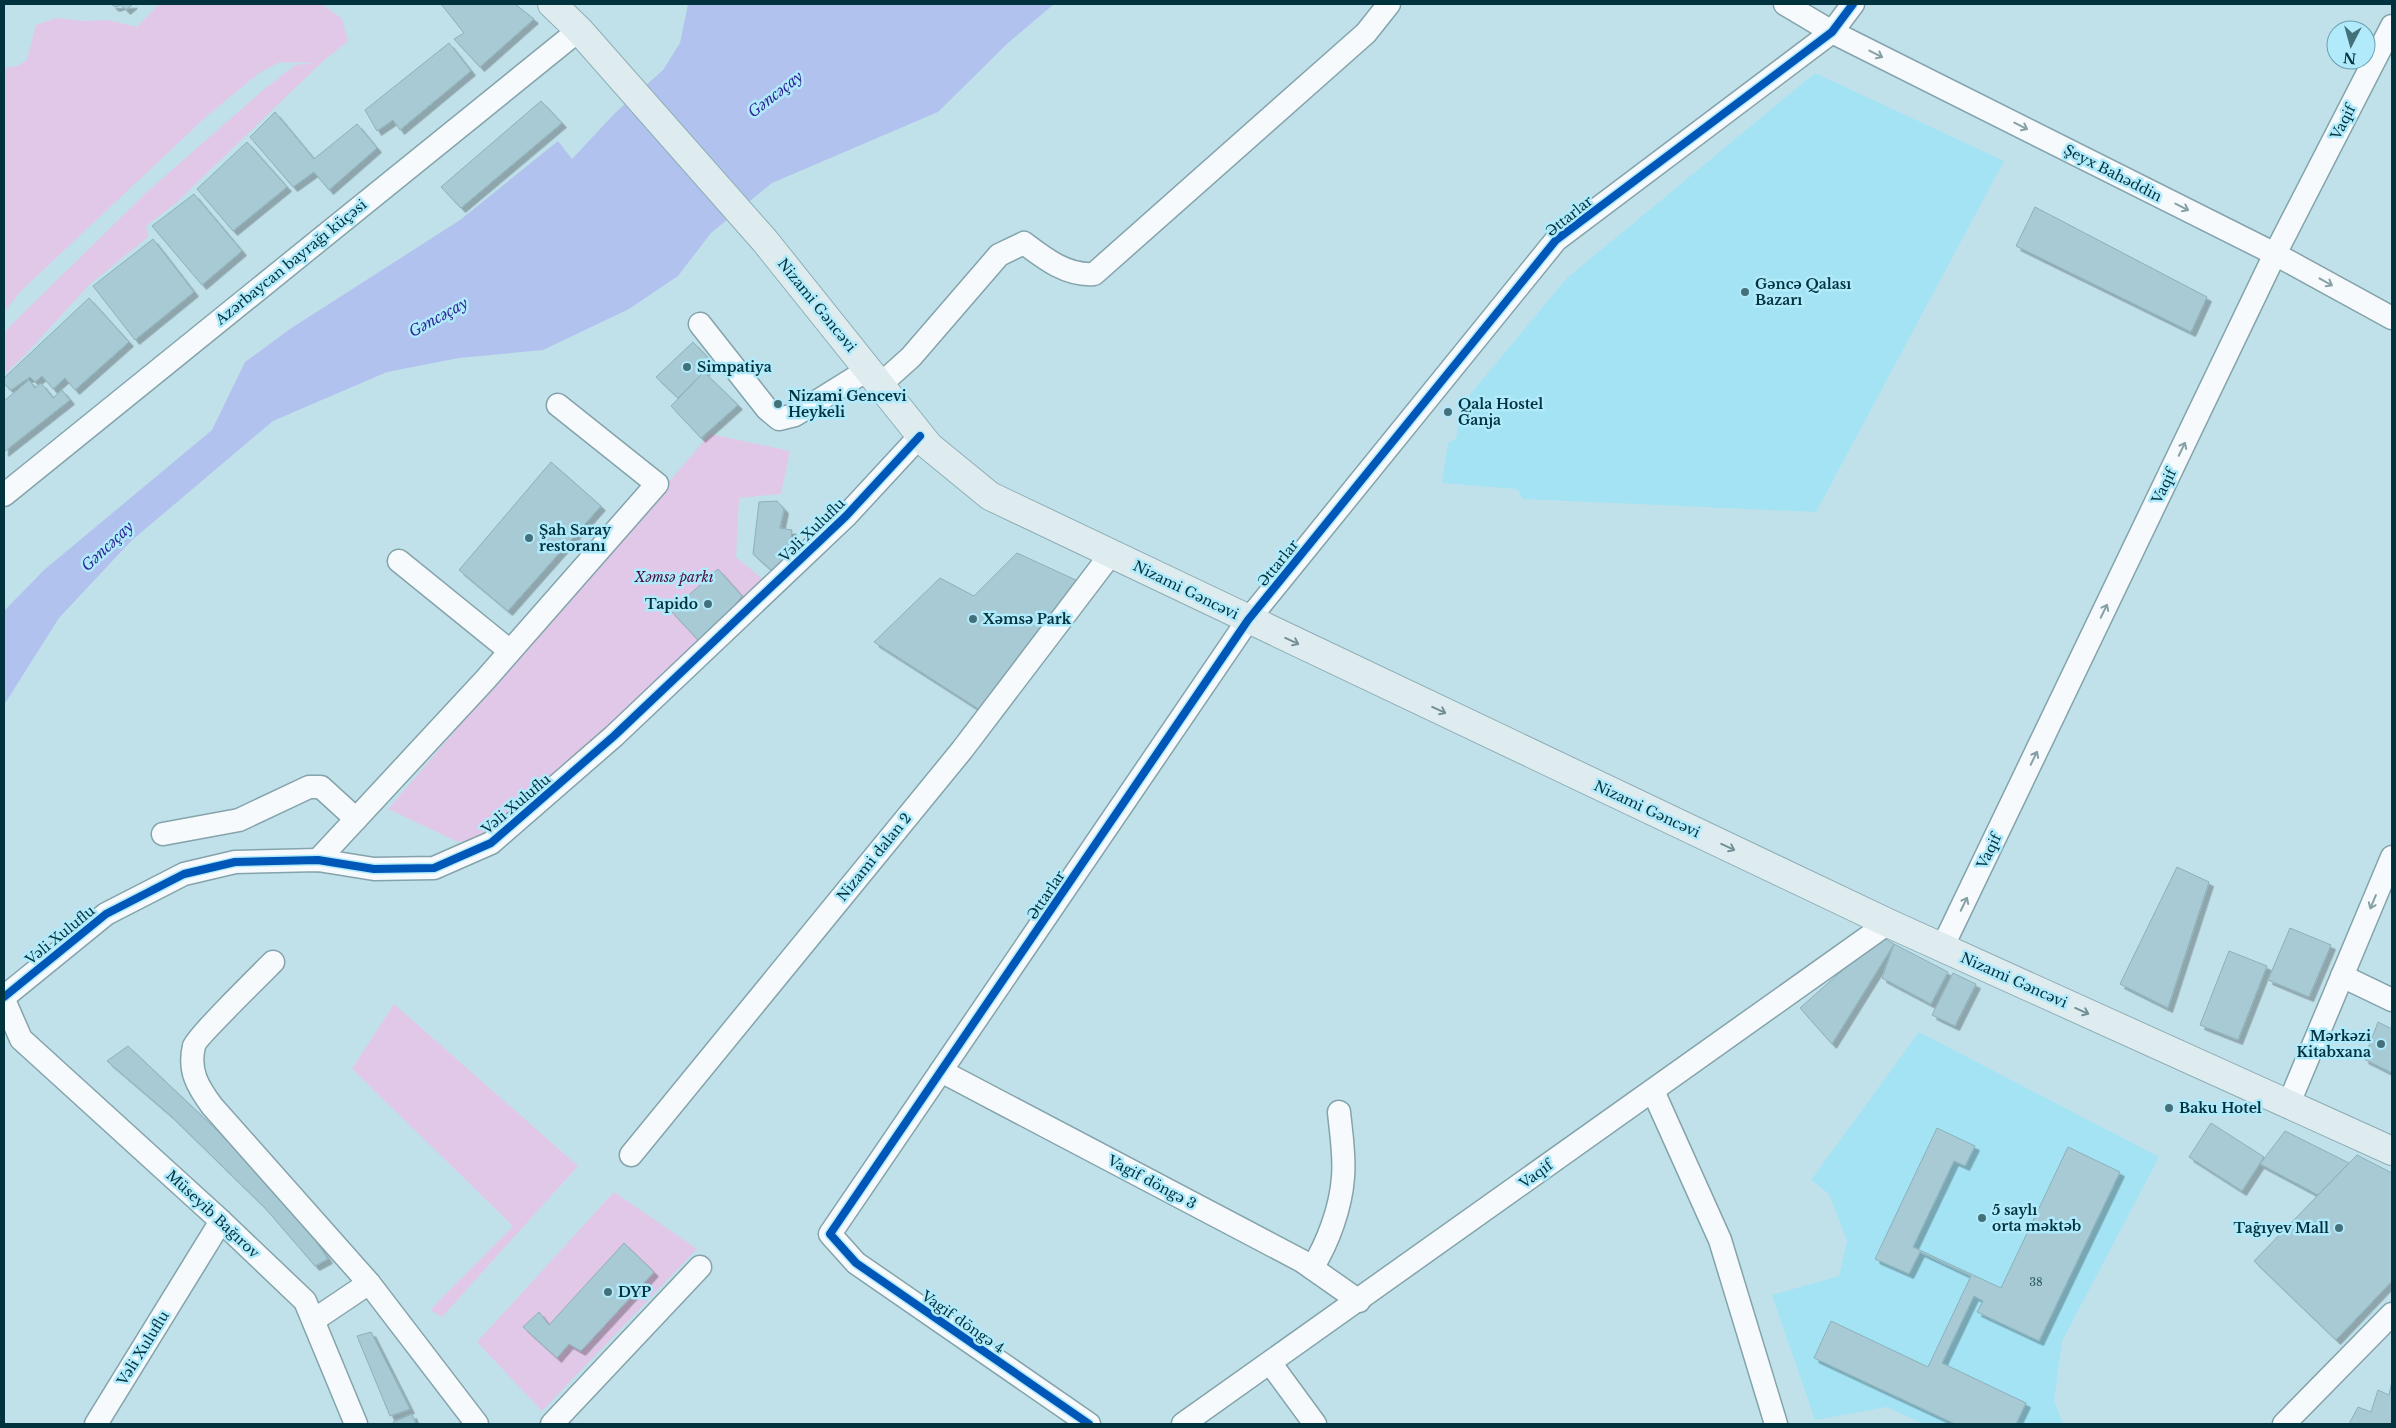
<svg xmlns="http://www.w3.org/2000/svg" width="2396" height="1428" viewBox="0 0 2396 1428" font-family="'Libre Baskerville',serif">
  <style>
    .built { fill: #a3e3f4 }
    .green { fill: #e1c8e8 }
    .water { fill: #b2c2ee }
    .building { fill: #a7cad4; stroke: #8cb0b9; filter: url(#shadow) }
    .lines { fill: none; stroke-linecap: round; stroke-linejoin: round }
    .minor-casing { stroke: #84a3ab; stroke-width: 25 }
    .major-casing { stroke: #8daeb6; stroke-width: 30 }
    .minor { stroke: #f6fafc; stroke-width: 22 }
    .major { stroke: #dfecef; stroke-width: 28 }
    .cycleway-casing { stroke: #b0eafb; stroke-width: 11 }
    .cycleway { stroke: #0057b8; stroke-width: 8 }
    .oneway { stroke: #87a0a6 }
    .oneway2 { stroke: #709096 }
    .poi-dot { fill: #44707a; stroke: #b0eafb; stroke-width: 2 }
    .labels { text-anchor: middle; dominant-baseline: central; stroke-width: 5; stroke-linejoin: round; paint-order: stroke }
    .number-label { font-size: 11px; fill: #2a5a64 }
    .street-label { font-size: 14px; fill: #00333e; stroke: #b0eafb }
    .poi-label { font-size: 14px; font-weight: bold; fill: #00333e; stroke: #b0eafb; text-anchor: start }
    .park-label { font-size: 14px; font-style: italic; fill: #4a113e; stroke: #b0eafb }
    .water-label { font-size: 15px; font-style: italic; fill: #312796; stroke: #b0eafb }
  </style>
  <defs>
    <filter id="shadow"><feDropShadow dx="4.5" dy="4.5" stdDeviation="0" flood-color="#0004"/></filter>
  </defs>
  <rect width="100%" height="100%" fill="#c1e1ea"/>
  <g class="built">
    <polygon points="1815,73 2004,161 1816,512 1523,499 1517,489 1442,483 1448,443 1456,439 1462,404 1567,278"/>
    <polygon points="1919,1032 2159,1157 2062,1341 2054,1401 2063,1424 1924,1424 1887,1407 1815,1420 1772,1295 1839,1276 1847,1241 1829,1194 1811,1180"/>
  </g>
  <g class="green">
    <polygon points="159,4 322,4 342,19 348,41 322,62 176,203 146,226 148,237 89,285 24,356 4,375 4,333 15,321 149,190 262,91 295,65 316,63 280,62 259,73 207,116 22,290 4,312 4,68 17,66 27,60 36,25 57,18 82,21 108,20 137,27"/>
    <polygon points="710,434 790,451 781,494 739,498 736,557 764,580 672,669 488,837 458,842 388,809"/>
    <polygon points="394,1004 578,1166 442,1317 430,1310 513,1226 352,1069"/>
    <polygon points="614,1192 697,1249 542,1411 477,1342"/>
  </g>
  <polygon class="water" points="688,4 1054,4 1008,43 938,112 772,183 711,233 678,276 629,309 543,350 459,358 387,372 273,421 131,541 59,618 4,705 4,611 44,570 212,430 245,362 290,329 460,220 558,141 572,159 615,113 663,70 680,43"/>
  <g class="building">
    <polygon points="111,4 133,4 126,10 121,5 115,7"/>
    <polygon points="441,4 515,4 534,19 480,67 454,39 464,33"/>
    <polygon points="449,43 471,71 400,130 393,120 377,131 365,110"/>
    <polygon points="541,101 562,123 461,208 441,187"/>
    <polygon points="275,112 314,159 357,124 377,148 329,190 314,172 293,187 250,137"/>
    <polygon points="247,142 287,187 233,231 197,189"/>
    <polygon points="194,194 242,251 202,285 152,226"/>
    <polygon points="2035,207 2207,297 2191,332 2016,246"/>
    <polygon points="153,239 194,292 135,340 93,286"/>
    <polygon points="89,298 129,342 75,390 65,378 53,389 42,376 35,382 30,377 11,390 4,384 4,378"/>
    <polygon points="693,342 713,363 678,398 656,377"/>
    <polygon points="704,372 738,405 701,438 671,406"/>
    <polygon points="29,380 35,388 41,383 53,398 62,390 70,400 4,452 4,401"/>
    <polygon points="551,462 601,506 508,611 459,570"/>
    <polygon points="777,501 784,509 780,528 792,530 788,566 781,570 771,570 753,554 759,502"/>
    <polygon points="1017,553 1078,581 980,710 874,642 940,578 974,596"/>
    <polygon points="718,569 742,596 721,622 698,640 671,611"/>
    <polygon points="2177,867 2209,882 2168,1008 2120,984"/>
    <polygon points="2290,928 2331,945 2309,997 2268,980"/>
    <polygon points="1881,936 1894,944 1832,1044 1800,1008"/>
    <polygon points="1894,944 1948,972 1931,1004 1882,978"/>
    <polygon points="2229,951 2267,966 2238,1040 2200,1025"/>
    <polygon points="1953,973 1976,984 1955,1026 1932,1015"/>
    <polygon points="2378,1022 2392,1029 2392,1073 2364,1059"/>
    <polygon points="128,1046 261,1172 297,1213 328,1259 315,1266 265,1208 170,1115 107,1061"/>
    <polygon points="2211,1123 2264,1157 2242,1191 2189,1157"/>
    <polygon points="1937,1128 1975,1146 1965,1166 1954,1161 1913,1247 2001,1288 2068,1147 2120,1172 2039,1341 1977,1312 1983,1301 1974,1296 1942,1363 2026,1403 2016,1424 1955,1424 1814,1358 1831,1321 1928,1367 1971,1276 1920,1252 1909,1274 1875,1259"/>
    <polygon points="2285,1131 2349,1163 2318,1195 2260,1164"/>
    <polygon points="2357,1155 2392,1173 2392,1281 2336,1340 2254,1261"/>
    <polygon points="624,1243 654,1272 581,1351 569,1344 557,1358 523,1327 539,1312 549,1325"/>
    <polygon points="371,1332 410,1409 390,1416 357,1336"/>
    <polygon points="2392,1381 2392,1424 2349,1424 2358,1407 2371,1412 2378,1390 2389,1395"/>
    <polygon points="412,1414 416,1424 394,1424 393,1422"/>
  </g>
  <g class="lines">
    <defs>
      <g id="minor">
        <polyline points="1785,4 1832,32 2275,254 2392,318"/>
        <polyline points="700,324 767,409 779,419 795,415 869,369"/>
        <path d="M881 384 911 357 999 255 1024 243C1045 259 1067 276 1094 274L1366 33 1389 4"/>
        <polyline points="4,495 579,30"/>
        <polyline points="399,561 510,651"/>
        <polyline points="163,834 239,820 309,787 321,787 356,819"/>
        <polyline points="318,860 485,680 657,484 558,405"/>
        <polyline points="1942,948 2275,254 2392,26"/>
        <path d="M273 962C262 973 196 1038 194 1046 188 1071 198 1087 212 1106L369 1283"/>
        <polyline points="2342,976 2392,1000"/>
        <polyline points="4,997 106,914 184,874 235,862 318,860 374,869 434,868 491,843 614,736 846,516 920,436"/>
        <polyline points="4,1000 21,1039 221,1221 305,1301 356,1424"/>
        <polyline points="941,1071 1302,1261 1359,1301"/>
        <polyline points="1653,1091 1720,1240 1776,1424"/>
        <polyline points="2289,1103 2392,857"/>
        <polyline points="631,1155 962,750 1111,554"/>
        <path d="M1312 1268C1328 1243 1341 1207 1343 1177 1345 1156 1341 1133 1339 1112"/>
        <polyline points="314,1320 369,1283 477,1424"/>
        <polyline points="1271,1364 1315,1424"/>
        <polyline points="96,1424 221,1221"/>
        <polyline points="552,1424 700,1267"/>
        <polyline points="1089,1424 856,1263 830,1234 1248,620 1556,240 1832,32 1853,4"/>
        <polyline points="1183,1424 1888,923"/>
        <polyline points="2284,1424 2392,1314"/>
      </g>
      <polyline id="major" points="552,4 579,30 765,241 929,446 990,496 1888,923 2392,1151"/>
    </defs>
    <use href="#minor" class="minor-casing"/>
    <use href="#major" class="major-casing"/>
    <use href="#minor" class="minor"/>
    <use href="#major" class="major"/>
    <defs>
      <g id="cycleway">
        <polyline points="4,997 106,914 184,874 235,862 318,860 374,869 434,868 491,843 614,736 846,516 920,436"/>
        <polyline points="1089,1424 856,1263 830,1234 1248,620 1556,240 1832,32 1853,4"/>
      </g>
    </defs>
    <use href="#cycleway" class="cycleway-casing"/>
    <use href="#cycleway" class="cycleway"/>
  </g>
  <defs><path id="oneway-shaft" d="M-6 0H5M1.5-3L5.5 0L1.5 3" fill="none" stroke-width="1.6" stroke-linecap="round" stroke-linejoin="round" transform="scale(1.25)"/></defs>
  <g class="oneway">
    <use href="#oneway-shaft" transform="translate(1876 54) rotate(27)"/>
    <use href="#oneway-shaft" transform="translate(2021 126) rotate(27)"/>
    <use href="#oneway-shaft" transform="translate(2182 207) rotate(27)"/>
    <use href="#oneway-shaft" transform="translate(2326 282) rotate(29)"/>
    <use href="#oneway-shaft" transform="translate(2182 449) rotate(-64)"/>
    <use href="#oneway-shaft" transform="translate(2104 611) rotate(-64)"/>
    <use href="#oneway-shaft" transform="translate(2034 758) rotate(-64)"/>
    <use href="#oneway-shaft" transform="translate(2373 902) rotate(113)"/>
    <use href="#oneway-shaft" transform="translate(1964 904) rotate(-64)"/>
  </g>
  <g class="oneway2">
    <use href="#oneway-shaft" transform="translate(1292 641) rotate(25)"/>
    <use href="#oneway-shaft" transform="translate(1439 710) rotate(25)"/>
    <use href="#oneway-shaft" transform="translate(1728 847) rotate(25)"/>
    <use href="#oneway-shaft" transform="translate(2082 1011) rotate(24)"/>
  </g>
  <g class="poi-dot">
    <circle cx="1745" cy="292" r="5"/>
    <circle cx="687" cy="367" r="5"/>
    <circle cx="778" cy="404" r="5"/>
    <circle cx="1448" cy="412" r="5"/>
    <circle cx="529" cy="538" r="5"/>
    <circle cx="708" cy="604" r="5"/>
    <circle cx="973" cy="619" r="5"/>
    <circle cx="2381" cy="1044" r="5"/>
    <circle cx="2169" cy="1108" r="5"/>
    <circle cx="1982" cy="1218" r="5"/>
    <circle cx="2339" cy="1228" r="5"/>
    <circle cx="608" cy="1292" r="5"/>
  </g>
  <g class="labels">
    <g class="number-label">
      <text x="2036" y="1282">38</text>
    </g>
    <g class="street-label">
      <text transform="translate(2343 122) rotate(-63)">Vaqif</text>
      <text transform="translate(2113 173) rotate(27)">Şeyx Bahəddin</text>
      <text transform="translate(1569 216) rotate(-39)">Əttarlar</text>
      <text transform="translate(291 262) rotate(-39)">Azərbaycan bayrağı küçəsi</text>
      <text transform="translate(817 305) rotate(51)">Nizami Gəncəvi</text>
      <text transform="translate(2164 486) rotate(-64)">Vaqif</text>
      <text transform="translate(812 530) rotate(-44)">Vəli Xuluflu</text>
      <text transform="translate(1278 563) rotate(-51)">Əttarlar</text>
      <text transform="translate(1186 590) rotate(26)">Nizami Gəncəvi</text>
      <text transform="translate(516 804) rotate(-40)">Vəli Xuluflu</text>
      <text transform="translate(1647 809) rotate(25)">Nizami Gəncəvi</text>
      <text transform="translate(1989 851) rotate(-64)">Vaqif</text>
      <text transform="translate(874 857) rotate(-51)">Nizami dalan 2</text>
      <text transform="translate(1046 895) rotate(-56)">Əttarlar</text>
      <text transform="translate(60 935) rotate(-39)">Vəli Xuluflu</text>
      <text transform="translate(2014 980) rotate(24)">Nizami Gəncəvi</text>
      <text transform="translate(1536 1174) rotate(-36)">Vaqif</text>
      <text transform="translate(1152 1182) rotate(28)">Vagif döngə 3</text>
      <text transform="translate(213 1214) rotate(43)">Müseyib Bağırov</text>
      <text transform="translate(963 1322) rotate(35)">Vagif döngə 4</text>
      <text transform="translate(143 1348) rotate(-58)">Vəli Xuluflu</text>
    </g>
    <g class="poi-label">
      <text x="1755" y="284">Gəncə Qalası<tspan x="1755" dy="16">Bazarı</tspan></text>
      <text x="697" y="367">Simpatiya</text>
      <text x="788" y="396">Nizami Gencevi<tspan x="788" dy="16">Heykeli</tspan></text>
      <text x="1458" y="404">Qala Hostel<tspan x="1458" dy="16">Ganja</tspan></text>
      <text x="539" y="530">Şah Saray<tspan x="539" dy="16">restoranı</tspan></text>
      <text x="698" y="604" text-anchor="end">Tapido</text>
      <text x="983" y="619">Xəmsə Park</text>
      <text x="2371" y="1036" text-anchor="end">Mərkəzi<tspan x="2371" dy="16">Kitabxana</tspan></text>
      <text x="2179" y="1108">Baku Hotel</text>
      <text x="1992" y="1210">5 saylı<tspan x="1992" dy="16">orta məktəb</tspan></text>
      <text x="2329" y="1228" text-anchor="end">Tağıyev Mall</text>
      <text x="618" y="1292">DYP</text>
    </g>
    <g class="park-label">
      <text x="674" y="577">Xəmsə parkı</text>
    </g>
    <g class="water-label">
      <text transform="translate(775 94) rotate(-38)">Gəncəçay</text>
      <text transform="translate(438 317) rotate(-29)">Gəncəçay</text>
      <text transform="translate(107 546) rotate(-43)">Gəncəçay</text>
    </g>
  </g>
  <rect width="2396" height="1428" fill="none" stroke="#00333e" stroke-width="10"/>
  <g transform="translate(2351 45) rotate(186)"><circle r="24" fill="#b0eafb" stroke="#6aa1af"/>
  <path d="M0-4L9 19L0 12L-9 19Z" fill="#44707a"/>
  <text y="-8" font-size="14" font-weight="bold" text-anchor="middle" fill="#00333e">N</text>
  </g>
</svg>
